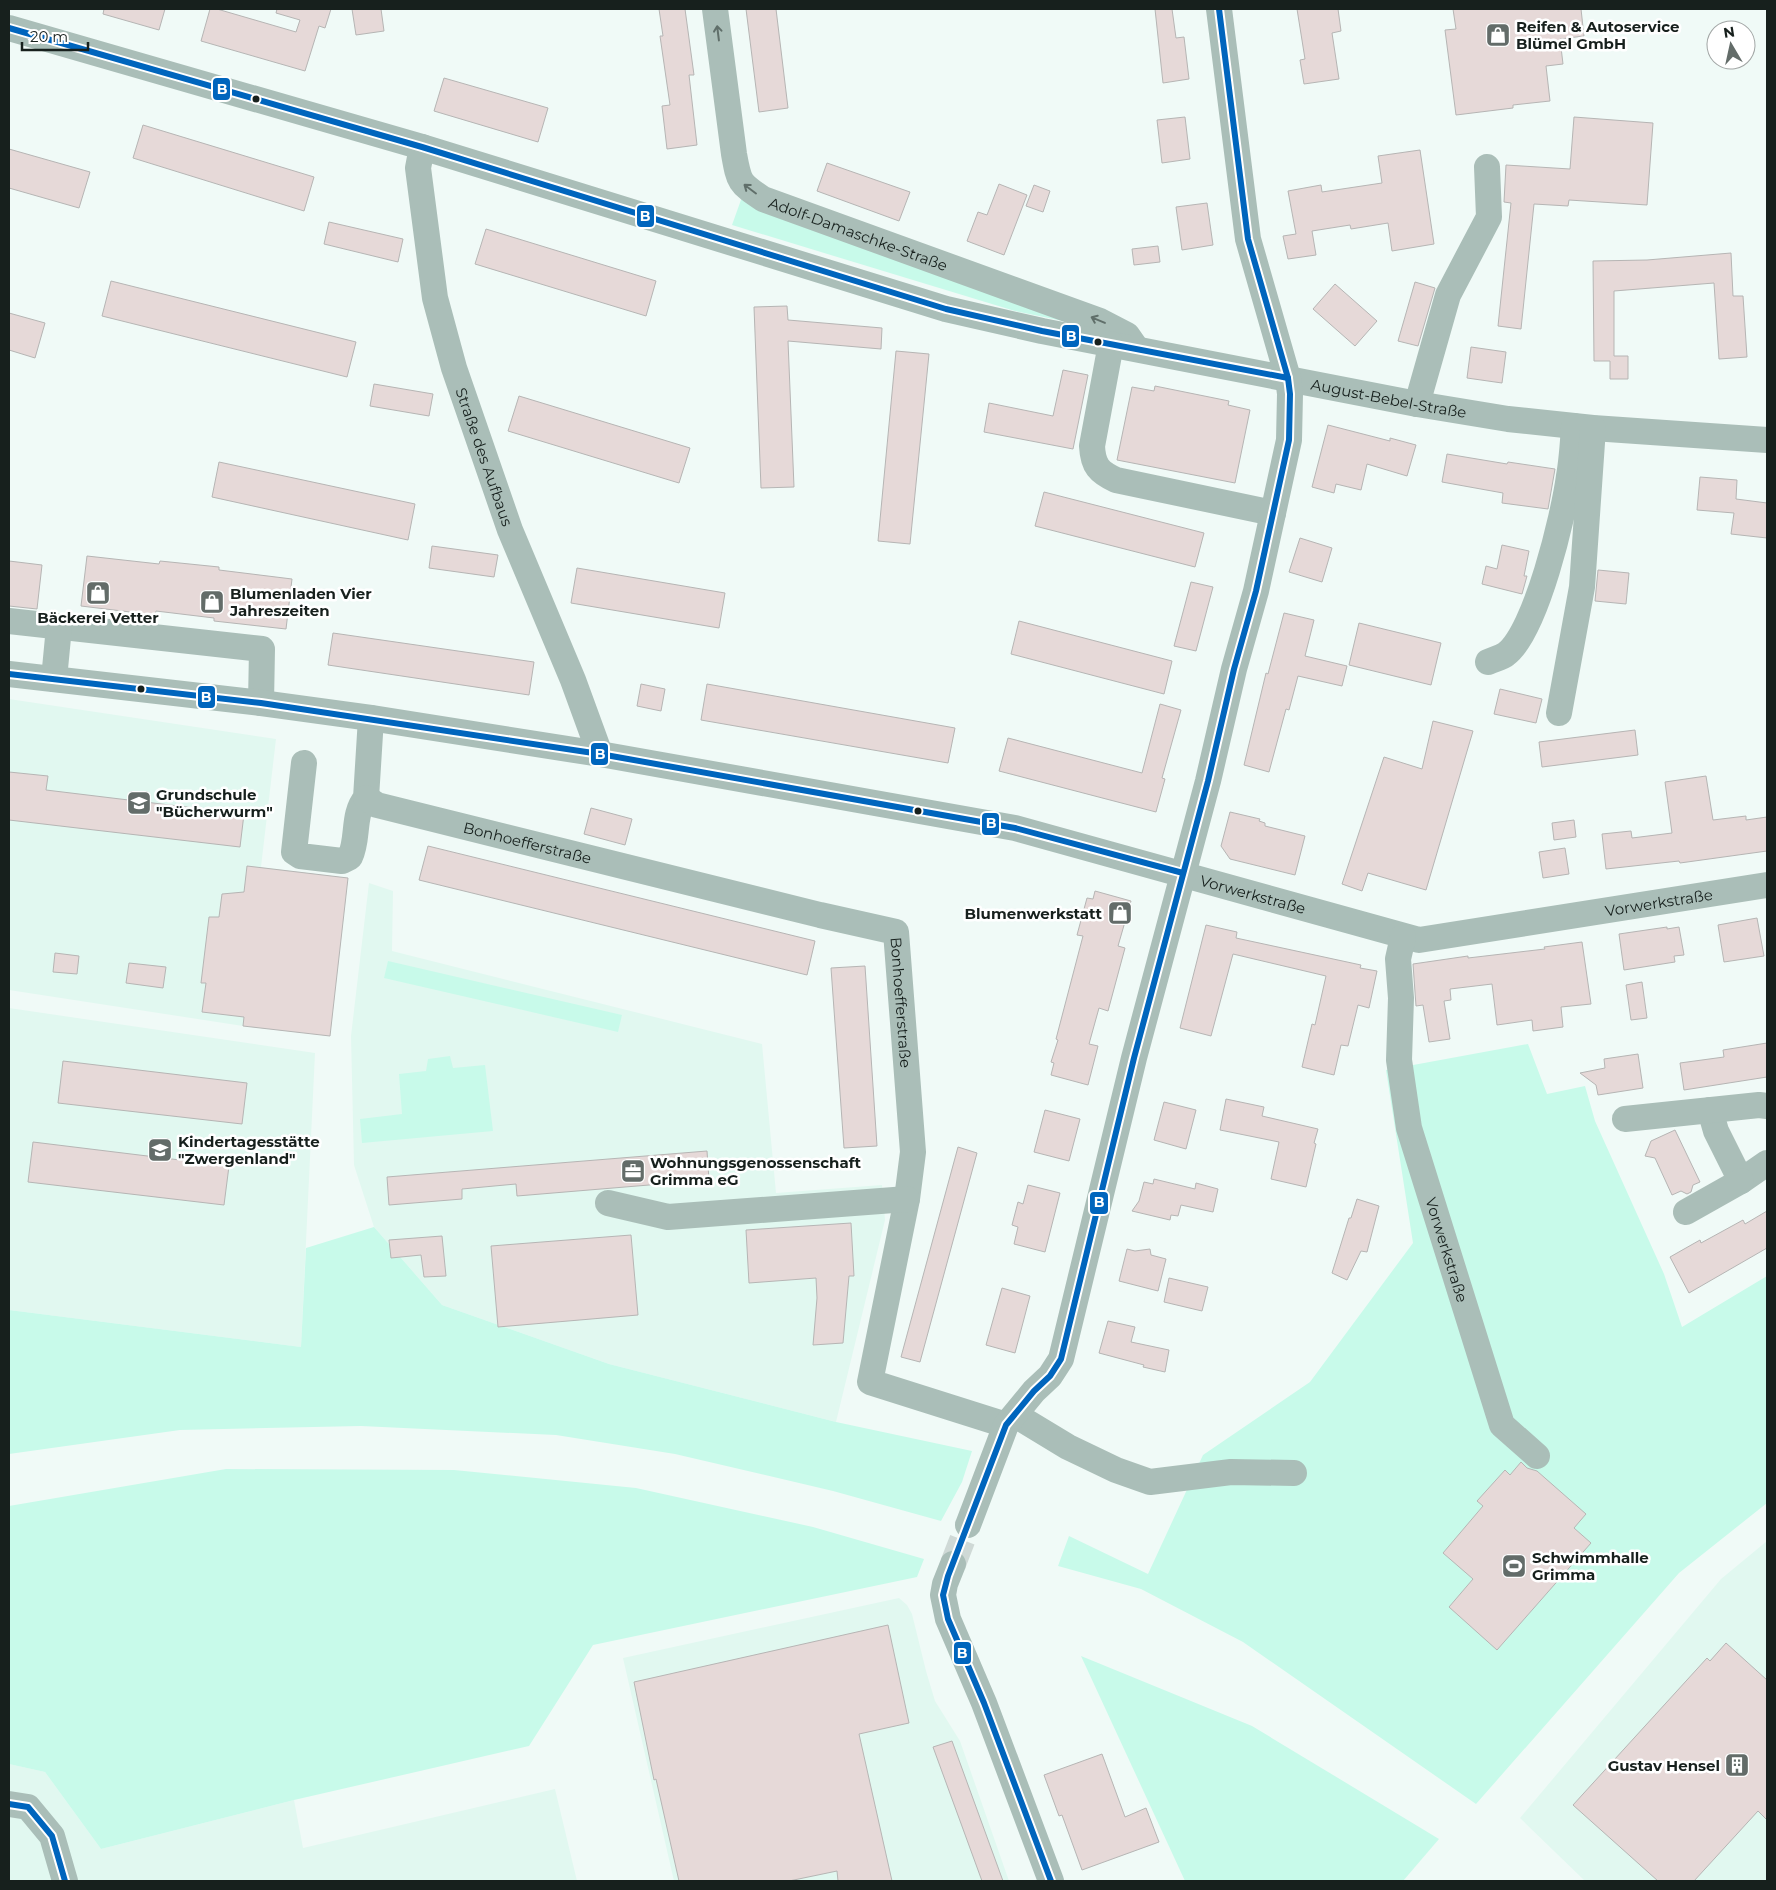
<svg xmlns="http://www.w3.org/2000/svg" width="1776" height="1890" viewBox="0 0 1776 1890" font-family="Montserrat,sans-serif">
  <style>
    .built { fill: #e1f8f0 }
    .green { fill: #c8faea }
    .building { fill: #e6d9d8; stroke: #b6b5b4 }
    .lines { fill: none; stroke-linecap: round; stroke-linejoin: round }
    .minor-tunnel { stroke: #cfd9d6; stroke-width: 26; stroke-dasharray: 26 13; stroke-linecap: butt }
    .minor { stroke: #aabeb8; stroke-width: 26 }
    .bus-1-casing { stroke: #fff; stroke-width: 10 }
    .bus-1 { stroke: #0065bd; stroke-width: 6 }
    .oneway { stroke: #606f6a }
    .bus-dot { fill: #17201d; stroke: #fff; stroke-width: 2 }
    .labels { text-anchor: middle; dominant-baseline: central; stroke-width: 5; stroke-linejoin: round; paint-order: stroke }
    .poi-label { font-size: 15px; font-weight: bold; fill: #17201d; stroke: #fff; text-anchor: start }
    .street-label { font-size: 15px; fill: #17201d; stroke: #fff }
    .line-badge { stroke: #fff; stroke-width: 2 }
    .badge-label { font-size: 14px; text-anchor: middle; font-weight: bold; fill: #fff }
  </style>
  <rect width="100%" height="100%" fill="#f0faf7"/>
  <g class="built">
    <polygon points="9,699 276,739 261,867 348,878 330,1036 243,1026 9,990"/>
    <polygon points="369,883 393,891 392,951 762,1044 776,1193 882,1185 885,1220 836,1422 609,1364 442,1305 374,1227 354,1165 351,1036"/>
    <polygon points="9,1008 315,1053 301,1347 9,1310"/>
    <polygon points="1767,1541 1767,1881 1585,1881 1520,1818 1721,1579"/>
    <polygon points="899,1598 907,1605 912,1614 926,1671 935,1701 960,1741 1009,1881 674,1881 623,1658"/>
    <polygon points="9,1764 45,1772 101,1849 294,1800 303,1848 555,1789 577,1881 9,1881"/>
  </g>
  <g class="green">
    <polygon points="742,197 1092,327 1015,311 732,225"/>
    <polygon points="388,961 622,1015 618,1032 384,978"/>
    <polygon points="1528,1044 1547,1094 1585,1086 1595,1121 1664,1274 1682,1327 1767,1276 1767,1503 1679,1573 1476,1804 1243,1642 1141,1589 1058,1566 1069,1536 1148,1574 1203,1455 1310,1382 1413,1243 1386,1070"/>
    <polygon points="450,1056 453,1068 485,1065 493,1131 362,1143 360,1119 402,1114 399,1074 426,1071 428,1059"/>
    <polygon points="374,1227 442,1305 609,1364 836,1422 972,1451 962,1482 941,1521 833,1491 675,1454 556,1435 361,1426 180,1430 9,1454 9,1310 301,1347 306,1248"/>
    <polygon points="226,1469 454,1470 636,1488 813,1527 924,1559 917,1577 593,1645 529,1746 294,1800 101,1849 45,1772 9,1764 9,1506"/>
    <polygon points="1081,1656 1252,1726 1439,1839 1403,1881 1185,1881"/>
  </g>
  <g class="building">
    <polygon points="104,9 165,9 159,30 103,14"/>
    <polygon points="210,9 217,9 296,32 300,20 276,13 277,9 331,9 325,28 319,26 305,71 201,41"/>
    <polygon points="352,9 381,9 384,31 356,35"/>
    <polygon points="659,9 685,9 694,75 689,75 697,145 667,149 662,106 670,105 660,36 663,36"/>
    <polygon points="746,9 776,9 788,108 759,112"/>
    <polygon points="1155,9 1172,9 1176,38 1184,37 1189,79 1163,83"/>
    <polygon points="1297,9 1338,9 1341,31 1332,33 1339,79 1304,84 1300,60 1305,59"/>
    <polygon points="1453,9 1581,9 1584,36 1560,39 1563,64 1546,66 1550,101 1513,105 1513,108 1456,115 1445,30 1456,29"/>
    <polygon points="444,78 548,108 538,142 434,111"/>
    <polygon points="1185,117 1190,159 1162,163 1157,120"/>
    <polygon points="1574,117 1653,123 1647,205 1569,200 1568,206 1534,204 1521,329 1498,326 1511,203 1504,202 1506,165 1570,169"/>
    <polygon points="143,125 314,177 304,211 133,158"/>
    <polygon points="9,149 90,172 79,208 9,188"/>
    <polygon points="1420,150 1434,244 1392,251 1388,223 1351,229 1350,225 1312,231 1316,255 1288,259 1283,236 1296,234 1288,191 1321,185 1322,192 1382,183 1378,156"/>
    <polygon points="827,163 910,192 899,221 817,191"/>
    <polygon points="999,184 1027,195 1004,255 967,241 978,212 987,215"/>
    <polygon points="1034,185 1050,191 1043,212 1026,206"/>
    <polygon points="1207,203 1213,245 1182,250 1176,207"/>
    <polygon points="329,222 403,239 398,262 324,244"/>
    <polygon points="486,229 656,281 646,316 475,264"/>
    <polygon points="1158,246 1160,262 1134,265 1132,249"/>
    <polygon points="1731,253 1733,296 1743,296 1747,357 1719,359 1714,283 1614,291 1614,356 1628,356 1628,379 1610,379 1610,361 1594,361 1593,261 1647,260"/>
    <polygon points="111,281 356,342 347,377 102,316"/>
    <polygon points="1415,282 1435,288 1418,346 1398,341"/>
    <polygon points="1335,284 1377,321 1355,346 1313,309"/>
    <polygon points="787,306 788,320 882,328 881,349 788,341 794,487 761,488 754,307"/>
    <polygon points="9,313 45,323 35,358 9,350"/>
    <polygon points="1471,347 1506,352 1502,383 1467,378"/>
    <polygon points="896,351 929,354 910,544 878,541"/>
    <polygon points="1063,370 1088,375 1073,449 984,432 989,403 1053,416"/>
    <polygon points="374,384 433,394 429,416 370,406"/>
    <polygon points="1155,386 1229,401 1228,405 1250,410 1235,483 1117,460 1132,387 1154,391"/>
    <polygon points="519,396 690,448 679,483 508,431"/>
    <polygon points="1328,425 1390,441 1390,438 1416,445 1407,476 1367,464 1361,490 1336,484 1334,493 1312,487"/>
    <polygon points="1447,454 1507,464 1508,462 1555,469 1548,509 1502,503 1503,493 1442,482"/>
    <polygon points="219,462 415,504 408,540 212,497"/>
    <polygon points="1700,477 1737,480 1736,499 1767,503 1767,538 1731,534 1734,513 1697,510"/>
    <polygon points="1044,492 1204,533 1195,567 1035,526"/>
    <polygon points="1300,538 1332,548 1322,582 1289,572"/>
    <polygon points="1502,545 1529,551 1524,576 1527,576 1522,594 1482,584 1486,566 1497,569"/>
    <polygon points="432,546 498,555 494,577 429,568"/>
    <polygon points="87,556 159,564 160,561 219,567 219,570 292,579 286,629 214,621 214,618 156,611 155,615 81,606"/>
    <polygon points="9,561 42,565 37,609 9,606"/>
    <polygon points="577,568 725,593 719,628 571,603"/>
    <polygon points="1598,570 1629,573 1626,604 1595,601"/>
    <polygon points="1191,582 1213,587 1196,651 1174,646"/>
    <polygon points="1284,613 1314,620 1305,656 1347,666 1342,686 1298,676 1289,710 1286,709 1269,772 1244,765 1266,673 1268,674"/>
    <polygon points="1019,621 1172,661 1164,694 1011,654"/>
    <polygon points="1359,623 1441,643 1431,685 1349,665"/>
    <polygon points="333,633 534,662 529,695 328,665"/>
    <polygon points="641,684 665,689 661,711 637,706"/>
    <polygon points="707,684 955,728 948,763 701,720"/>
    <polygon points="1500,689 1542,699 1536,723 1494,714"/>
    <polygon points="1160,704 1181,710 1162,778 1165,779 1156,812 999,771 1008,738 1142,773"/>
    <polygon points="1433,721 1473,731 1426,890 1368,873 1362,891 1342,884 1384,757 1422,769"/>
    <polygon points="1635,730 1638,755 1542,767 1539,742"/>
    <polygon points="9,772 48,776 46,790 244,814 240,847 9,820"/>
    <polygon points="1706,776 1713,820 1746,816 1746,820 1767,817 1767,851 1680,863 1679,861 1606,869 1602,834 1631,831 1632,838 1672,833 1665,782"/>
    <polygon points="591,808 632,819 625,845 584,834"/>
    <polygon points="1230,812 1260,819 1259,821 1265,823 1265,826 1305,836 1295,875 1230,859 1221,846"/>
    <polygon points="1574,820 1576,837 1554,840 1552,823"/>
    <polygon points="428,846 815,941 807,975 419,880"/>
    <polygon points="1565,848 1569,874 1543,878 1539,852"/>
    <polygon points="247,866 348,878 330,1036 243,1026 244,1017 202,1012 206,983 201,983 209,917 219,917 222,894 244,892"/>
    <polygon points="1095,891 1131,901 1118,946 1125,948 1108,1011 1099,1008 1089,1044 1098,1046 1088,1085 1051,1075 1054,1063 1051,1062 1058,1040 1056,1039 1083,936 1077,935 1087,898 1093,899"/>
    <polygon points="1757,918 1764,956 1724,962 1718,925"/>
    <polygon points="1206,925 1237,932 1236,938 1361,965 1360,968 1377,971 1369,1008 1358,1005 1348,1046 1341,1045 1334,1075 1302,1067 1312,1024 1315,1025 1326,976 1233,954 1211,1036 1180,1028"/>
    <polygon points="1667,927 1667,929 1679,927 1684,955 1674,956 1675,962 1624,970 1619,934"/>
    <polygon points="1582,942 1591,1004 1561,1007 1563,1027 1533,1031 1532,1020 1497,1025 1492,984 1450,989 1451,1000 1444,1001 1450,1039 1429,1042 1423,1005 1416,1006 1413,964 1468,956 1468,958 1545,949 1544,947"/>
    <polygon points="55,953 79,956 77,974 53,972"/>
    <polygon points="129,963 166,967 163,988 126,983"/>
    <polygon points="865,966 877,1146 844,1148 831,968"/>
    <polygon points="1642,982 1647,1018 1631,1020 1626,985"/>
    <polygon points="1767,1043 1767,1077 1684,1090 1680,1063 1724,1057 1723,1050"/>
    <polygon points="1638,1054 1643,1088 1598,1095 1596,1085 1580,1073 1605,1068 1604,1059"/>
    <polygon points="63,1061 247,1083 242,1124 58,1103"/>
    <polygon points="1226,1099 1264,1107 1262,1116 1318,1129 1314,1143 1316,1144 1306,1187 1271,1179 1279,1142 1220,1130"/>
    <polygon points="1164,1102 1196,1110 1186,1149 1154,1140"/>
    <polygon points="1045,1110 1080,1119 1069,1161 1034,1152"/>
    <polygon points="1675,1130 1700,1182 1693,1185 1691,1192 1687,1194 1681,1191 1672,1195 1655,1158 1645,1156 1651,1141"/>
    <polygon points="33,1142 229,1166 224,1205 28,1182"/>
    <polygon points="958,1147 977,1153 920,1362 901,1357"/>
    <polygon points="707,1151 709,1180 517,1196 516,1184 462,1189 462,1199 389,1205 387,1177"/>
    <polygon points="1154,1179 1195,1189 1196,1183 1218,1189 1213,1212 1181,1205 1178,1216 1171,1215 1170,1220 1132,1211 1139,1201 1144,1182 1153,1184"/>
    <polygon points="1028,1185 1060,1193 1045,1252 1014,1244 1018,1227 1012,1225 1018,1202 1023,1204"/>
    <polygon points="1357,1199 1379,1206 1367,1252 1361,1251 1347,1280 1332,1273 1349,1218 1351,1218"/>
    <polygon points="1767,1211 1767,1248 1689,1293 1670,1257 1700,1240 1701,1243 1743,1220 1745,1224"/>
    <polygon points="851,1223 854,1276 849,1276 843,1343 813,1345 817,1298 816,1278 749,1283 746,1230"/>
    <polygon points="631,1235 638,1315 498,1327 491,1246"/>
    <polygon points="442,1236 446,1276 424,1277 421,1255 391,1258 389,1240"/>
    <polygon points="1127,1249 1135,1251 1150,1249 1151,1255 1166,1259 1158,1291 1119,1281"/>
    <polygon points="1169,1278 1208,1287 1202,1311 1164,1302"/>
    <polygon points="1002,1288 1030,1296 1015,1353 986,1345"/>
    <polygon points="1108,1321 1135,1327 1131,1342 1169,1350 1165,1372 1143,1367 1144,1365 1099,1353"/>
    <polygon points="1521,1462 1527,1468 1537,1471 1586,1514 1574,1528 1591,1543 1497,1650 1449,1607 1473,1579 1443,1553 1483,1506 1477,1501 1505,1470 1510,1475"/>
    <polygon points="888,1625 909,1723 859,1734 892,1881 838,1881 837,1871 789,1881 679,1881 656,1779 654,1780 634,1682"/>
    <polygon points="1726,1643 1767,1680 1767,1820 1758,1811 1694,1881 1658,1881 1573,1805 1707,1658 1710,1661"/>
    <polygon points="952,1741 1003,1881 982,1881 933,1747"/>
    <polygon points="1102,1754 1125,1817 1146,1808 1159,1842 1082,1870 1062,1815 1059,1816 1044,1775"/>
  </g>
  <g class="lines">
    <polyline class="minor-tunnel" points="953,1564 968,1525"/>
    <g class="minor">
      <path id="s1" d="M715 9 734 154C739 182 739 183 763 199L1100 321 1127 335 1134 345"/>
      <path id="s2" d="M9 28 422 147 946 309 1042 331 1417 404 1508 419 1593 428 1767 440"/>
      <path id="s3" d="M422 147 418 168 435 298 454 368 510 530 573 680 600 754"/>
      <path d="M1111 344 1092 446C1093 466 1099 472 1116 480L1273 513"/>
      <polyline points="1417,404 1448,295 1489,217 1487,167"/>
      <polyline points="9,621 262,649 261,703"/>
      <path d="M1488 662C1494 659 1501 658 1506 654 1536 632 1564 514 1569 476 1572 459 1573 442 1574 426"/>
      <path id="s4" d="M9 674 261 703 371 718 600 754 1015 828 1419 940 1767 885"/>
      <polyline points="54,679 59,627"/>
      <polyline points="1559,713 1582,587 1593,428"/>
      <path d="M304 763 294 852 300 856 342 861 350 857C359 839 352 814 366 798L371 718"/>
      <path id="s5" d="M366 798 377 805 820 915 896 932 913 1152 907 1199 870 1382 1006 1425"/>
      <path id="s6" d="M1403 937 1398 959 1401 998 1399 1060 1409 1128 1502 1425 1537 1456"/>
      <polyline points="1710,1110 1716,1131 1741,1181 1767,1163"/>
      <polyline points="1625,1119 1759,1105 1767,1106"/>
      <polyline points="608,1203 668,1217 907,1199"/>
      <polyline points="1686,1212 1741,1181"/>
      <polyline points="1015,1415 1068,1447 1116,1470 1150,1482 1231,1472 1294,1473"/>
      <polyline points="968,1525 1006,1425 1034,1391 1050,1376 1061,1359 1134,1058 1208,781 1234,669 1256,591 1289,440 1290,394 1288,378 1248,239 1219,9"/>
      <polyline points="953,1564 945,1584 943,1595 948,1619 984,1703 1051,1881"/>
      <polyline points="9,1804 28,1807 52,1836 65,1881"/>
    </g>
    <defs>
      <g id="bus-1">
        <polyline points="9,28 422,147 946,309 1042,331 1288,378"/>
        <polyline points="9,674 261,703 600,754 1015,828 1183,873"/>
        <polyline points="9,1804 28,1807 52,1836 65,1881"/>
        <polyline points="1051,1881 984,1703 948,1619 943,1595 948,1576 1006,1425 1034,1391 1050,1376 1061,1359 1134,1058 1208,781 1234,669 1256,591 1289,440 1290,394 1288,378 1248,239 1219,9"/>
      </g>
    </defs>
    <use href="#bus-1" class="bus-1-casing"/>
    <use href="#bus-1" class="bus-1"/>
  </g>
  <defs><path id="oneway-shaft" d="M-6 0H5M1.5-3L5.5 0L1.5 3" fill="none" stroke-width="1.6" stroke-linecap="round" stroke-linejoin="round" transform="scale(1.25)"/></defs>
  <g class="oneway">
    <use href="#oneway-shaft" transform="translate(718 33) rotate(-97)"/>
    <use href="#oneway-shaft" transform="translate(750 189) rotate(-143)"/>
    <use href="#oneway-shaft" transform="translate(1098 320) rotate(-157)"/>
  </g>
  <defs>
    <symbol id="shop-square" viewBox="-11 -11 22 22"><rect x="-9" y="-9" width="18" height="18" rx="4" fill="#636c69" stroke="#fff"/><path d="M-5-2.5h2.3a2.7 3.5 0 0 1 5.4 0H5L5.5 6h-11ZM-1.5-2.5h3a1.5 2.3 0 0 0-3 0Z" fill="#fff"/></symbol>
    <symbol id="school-square" viewBox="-11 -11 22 22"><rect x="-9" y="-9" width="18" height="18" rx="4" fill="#636c69" stroke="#fff"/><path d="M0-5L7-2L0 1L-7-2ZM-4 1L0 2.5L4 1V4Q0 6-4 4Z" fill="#fff"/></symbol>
    <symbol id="office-square" viewBox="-11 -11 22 22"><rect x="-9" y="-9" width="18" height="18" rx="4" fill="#636c69" stroke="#fff"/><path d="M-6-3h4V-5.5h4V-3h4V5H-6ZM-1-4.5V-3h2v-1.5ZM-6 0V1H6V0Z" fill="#fff"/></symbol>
    <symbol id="stadium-square" viewBox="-11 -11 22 22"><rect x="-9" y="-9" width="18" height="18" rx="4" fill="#636c69" stroke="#fff"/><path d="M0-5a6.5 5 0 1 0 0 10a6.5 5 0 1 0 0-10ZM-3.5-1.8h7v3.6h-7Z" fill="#fff"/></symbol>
    <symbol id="building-square" viewBox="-11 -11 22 22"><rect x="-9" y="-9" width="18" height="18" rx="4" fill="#636c69" stroke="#fff"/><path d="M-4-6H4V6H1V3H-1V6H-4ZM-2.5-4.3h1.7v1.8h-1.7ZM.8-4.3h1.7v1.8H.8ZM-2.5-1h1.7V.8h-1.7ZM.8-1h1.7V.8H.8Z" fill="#fff"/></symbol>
  </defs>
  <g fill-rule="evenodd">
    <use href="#shop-square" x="1484" y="21" width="28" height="28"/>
    <use href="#shop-square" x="84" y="579" width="28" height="28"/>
    <use href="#shop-square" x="198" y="588" width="28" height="28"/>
    <use href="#school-square" x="125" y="789" width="28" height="28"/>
    <use href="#shop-square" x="1106" y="899" width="28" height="28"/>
    <use href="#school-square" x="146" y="1136" width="28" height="28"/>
    <use href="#office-square" x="619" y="1157" width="28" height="28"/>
    <use href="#stadium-square" x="1500" y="1552" width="28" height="28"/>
    <use href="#building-square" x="1723" y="1751" width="28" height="28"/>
  </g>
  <g class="bus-dot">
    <circle cx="256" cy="99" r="4.5"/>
    <circle cx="1098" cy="342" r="4.5"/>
    <circle cx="141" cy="689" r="4.5"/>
    <circle cx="918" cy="811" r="4.5"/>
  </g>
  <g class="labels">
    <g class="poi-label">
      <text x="1516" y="26">Reifen &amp; Autoservice<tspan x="1516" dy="17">Blümel GmbH</tspan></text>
      <text x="230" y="593">Blumenladen Vier<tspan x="230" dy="17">Jahreszeiten</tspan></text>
      <text x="98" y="617" text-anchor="middle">Bäckerei Vetter</text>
      <text x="156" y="794">Grundschule<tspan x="156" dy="17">"Bücherwurm"</tspan></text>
      <text x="1102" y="913" text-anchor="end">Blumenwerkstatt</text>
      <text x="178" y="1141">Kindertagesstätte<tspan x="178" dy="17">"Zwergenland"</tspan></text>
      <text x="650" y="1162">Wohnungsgenossenschaft<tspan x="650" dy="17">Grimma eG</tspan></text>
      <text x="1532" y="1557">Schwimmhalle<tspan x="1532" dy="17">Grimma</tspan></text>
      <text x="1720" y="1765" text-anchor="end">Gustav Hensel</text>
    </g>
    <g class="street-label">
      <text stroke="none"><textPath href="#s1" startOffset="304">Adolf-Damaschke-Straße</textPath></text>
      <text stroke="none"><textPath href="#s2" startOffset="1430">August-Bebel-Straße</textPath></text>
      <text stroke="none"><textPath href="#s3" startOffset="319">Straße des Aufbaus</textPath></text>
      <text stroke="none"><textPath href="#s5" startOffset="168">Bonhoefferstraße</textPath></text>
      <text stroke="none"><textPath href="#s4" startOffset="1265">Vorwerkstraße</textPath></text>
      <text stroke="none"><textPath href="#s4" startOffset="1680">Vorwerkstraße</textPath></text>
      <text stroke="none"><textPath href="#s5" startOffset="618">Bonhoefferstraße</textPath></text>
      <text stroke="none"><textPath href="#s6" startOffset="320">Vorwerkstraße</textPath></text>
    </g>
  </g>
  <g class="line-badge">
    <rect x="212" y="77" width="19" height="24" rx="5" fill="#0065bd"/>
    <rect x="636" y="204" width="19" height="24" rx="5" fill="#0065bd"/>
    <rect x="1061" y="324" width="19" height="24" rx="5" fill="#0065bd"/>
    <rect x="197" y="685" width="19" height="24" rx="5" fill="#0065bd"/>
    <rect x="590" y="742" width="19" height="24" rx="5" fill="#0065bd"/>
    <rect x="981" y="812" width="19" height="24" rx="5" fill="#0065bd"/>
    <rect x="1089" y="1191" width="20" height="24" rx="5" fill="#0065bd"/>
    <rect x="953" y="1641" width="19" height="24" rx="5" fill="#0065bd"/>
  </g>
  <g class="badge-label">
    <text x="222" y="94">B</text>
    <text x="645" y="221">B</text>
    <text x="1071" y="341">B</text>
    <text x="206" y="702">B</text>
    <text x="600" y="759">B</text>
    <text x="991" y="828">B</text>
    <text x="1099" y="1207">B</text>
    <text x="962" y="1658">B</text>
  </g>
  <rect width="1776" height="1890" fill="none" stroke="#17201d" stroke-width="20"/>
  <g transform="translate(1731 45) rotate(351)"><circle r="24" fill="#ffffff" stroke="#a2a6a5"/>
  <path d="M0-4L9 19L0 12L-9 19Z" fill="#636c69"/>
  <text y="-8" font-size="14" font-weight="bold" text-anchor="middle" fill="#17201d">N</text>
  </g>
  <path d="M22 42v8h66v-8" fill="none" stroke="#17201d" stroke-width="2.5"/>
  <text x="30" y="42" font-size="15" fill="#17201d" stroke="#ffffff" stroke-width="4" paint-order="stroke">20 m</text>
</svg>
